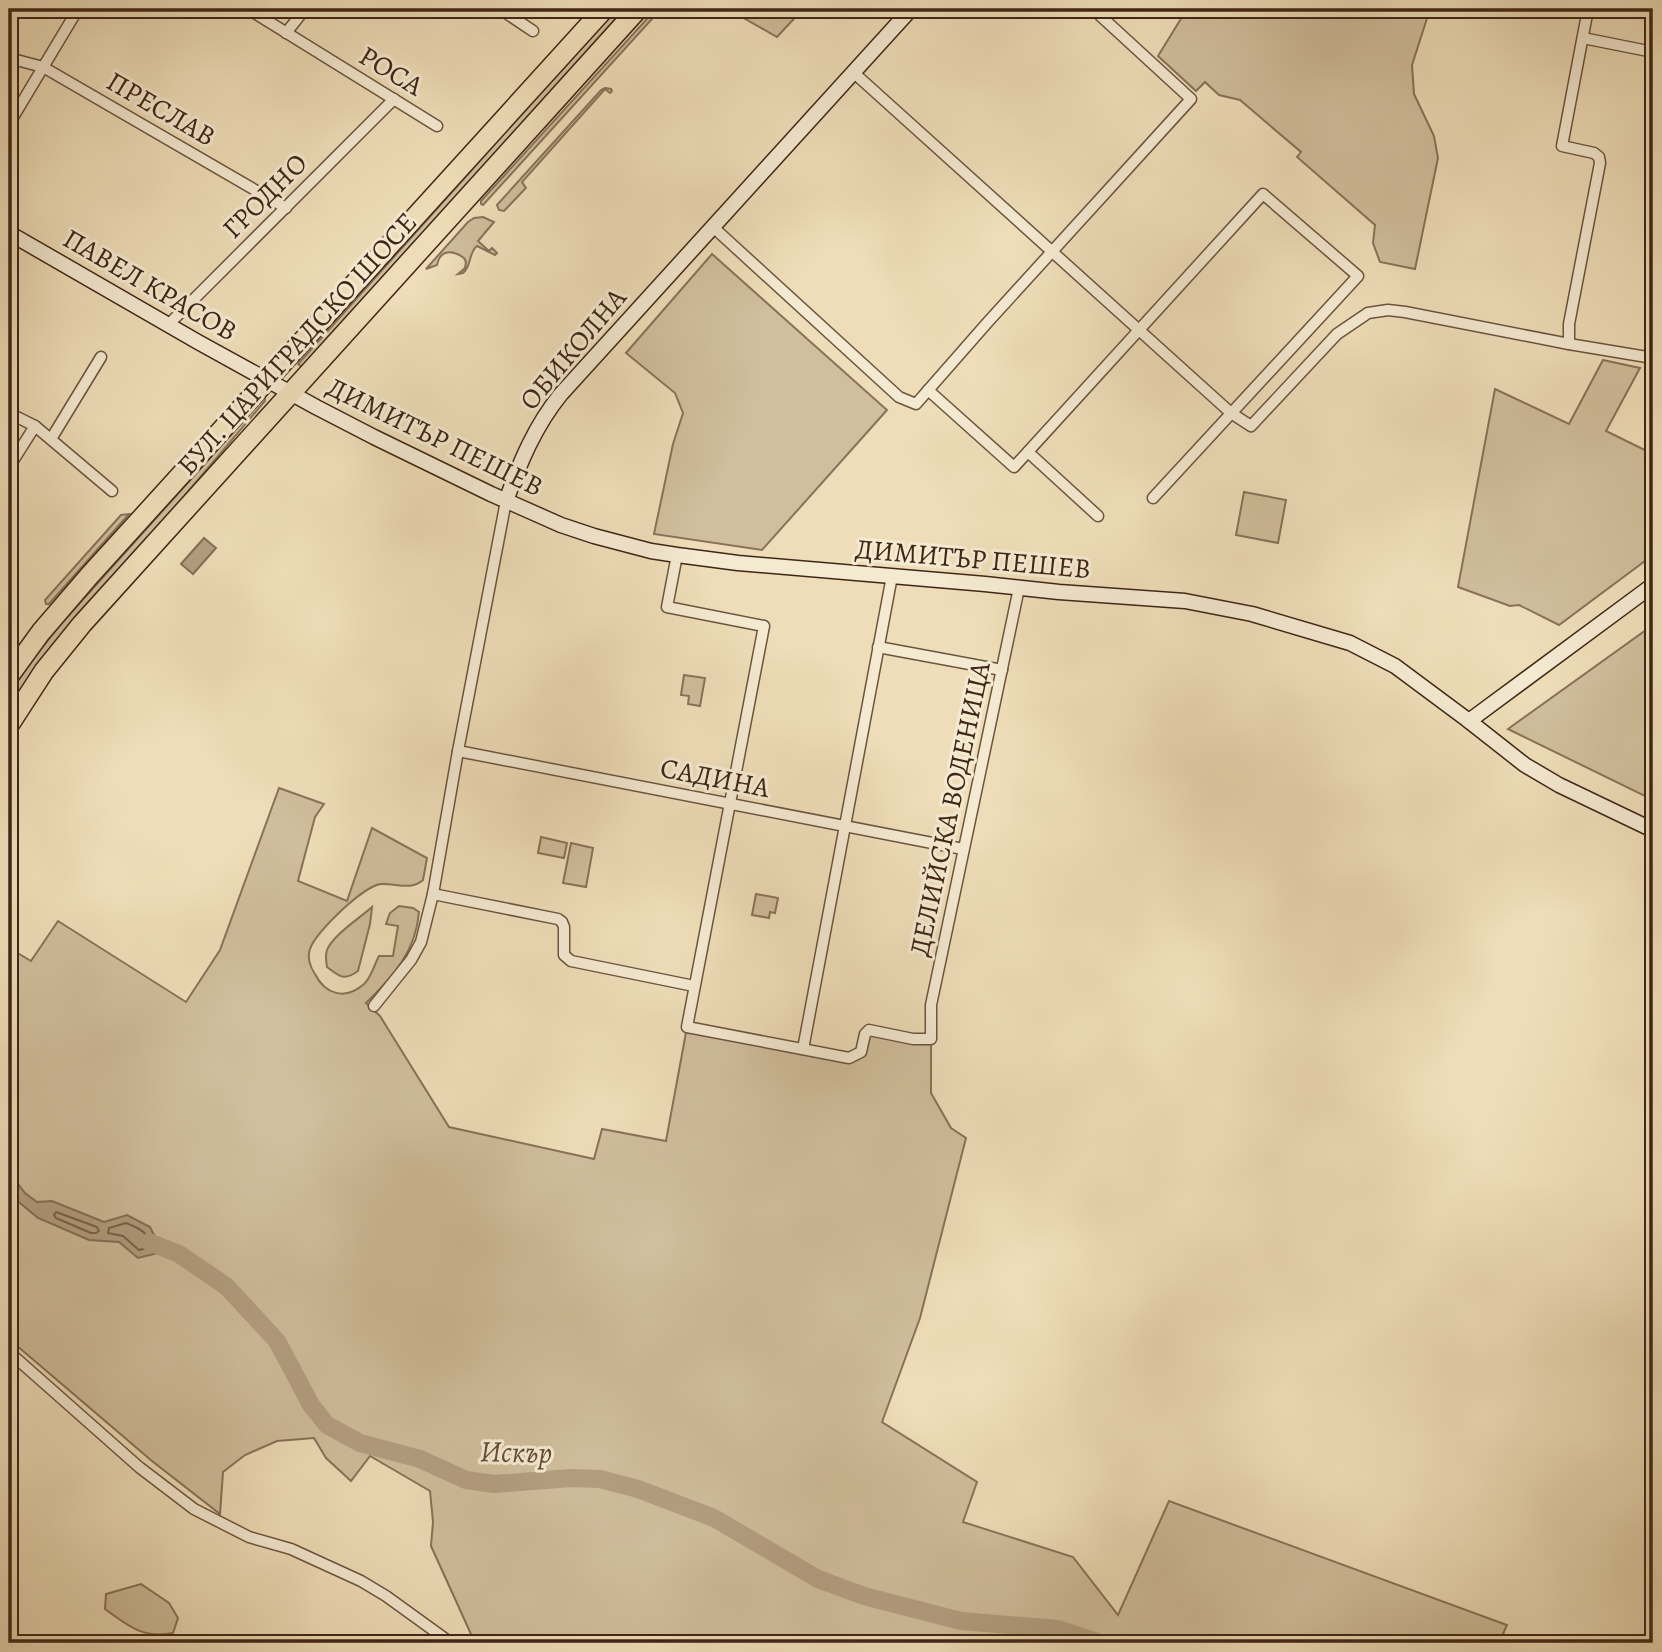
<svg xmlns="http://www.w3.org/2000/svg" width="1662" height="1652" viewBox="0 0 1662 1652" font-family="Alegreya,serif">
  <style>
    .green { fill: #d0be9c; stroke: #887259; stroke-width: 2 }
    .water { fill: #b39f81; stroke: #856f56; stroke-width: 2 }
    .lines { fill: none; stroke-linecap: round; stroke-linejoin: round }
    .shore { stroke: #7a624c; stroke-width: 2 }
    .river { stroke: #b39f81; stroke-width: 18 }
    .street-casing { stroke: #6c543e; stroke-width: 13 }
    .secondary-casing { stroke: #402616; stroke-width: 17 }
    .highway-casing { stroke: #402616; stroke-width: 22 }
    .street { stroke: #f4e9d1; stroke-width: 10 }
    .secondary { stroke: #f4e9d1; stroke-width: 14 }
    .highway { stroke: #eeddb8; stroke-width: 19 }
    .labels { text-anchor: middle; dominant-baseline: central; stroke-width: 6; stroke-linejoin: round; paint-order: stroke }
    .street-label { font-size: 28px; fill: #402616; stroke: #f4e9d1 }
    .water-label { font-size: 30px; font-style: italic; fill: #624a36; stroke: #f4e9d1 }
  </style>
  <rect width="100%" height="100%" fill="#eeddb8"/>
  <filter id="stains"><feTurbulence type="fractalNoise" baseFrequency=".00286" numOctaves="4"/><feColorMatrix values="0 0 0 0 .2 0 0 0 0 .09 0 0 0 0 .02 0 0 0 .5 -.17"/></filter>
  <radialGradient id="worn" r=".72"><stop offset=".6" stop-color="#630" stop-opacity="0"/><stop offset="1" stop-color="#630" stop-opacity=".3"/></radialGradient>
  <g class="green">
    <polygon points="616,9 628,9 302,367 298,364"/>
    <polygon points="656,9 661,9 483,205 481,204 481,201"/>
    <polygon points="728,9 803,9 777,37"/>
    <polygon points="1187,9 1430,9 1412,65 1414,94 1434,136 1438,158 1415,269 1380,262 1373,243 1375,225 1297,157 1301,152 1240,100 1219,95 1205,82 1196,91 1158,56"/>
    <polygon points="605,88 611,89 612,91 610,93 605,89 522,182 526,188 504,211 499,210 497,205 601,90"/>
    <path d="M483 217 494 222 478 241 489 251 492 248 497 253 495 255 477 246C468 253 472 266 463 273L458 274 465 268 466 262 464 258C453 250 440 249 437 265L426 269 468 222 474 218Z"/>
    <polygon points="712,254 887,410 762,550 654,534 673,444 683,413 675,393 626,353"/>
    <polygon points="1603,360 1640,368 1606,431 1653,454 1650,463 1653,465 1653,555 1559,625 1519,605 1510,606 1458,587 1495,389 1569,424"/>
    <polygon points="263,399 265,399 265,401 168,515 9,709 9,695 26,667 61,624"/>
    <polygon points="1244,492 1286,500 1278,543 1236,535"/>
    <polygon points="129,514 49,604 46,604 45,600 121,515"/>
    <polygon points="1653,625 1653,800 1508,729"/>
    <polygon points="684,675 705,678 700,706 688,704 689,696 681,695"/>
    <path d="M279 788 324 804 315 817 298 881 347 901 372 828 427 858 423 880C411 891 396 883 381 884 365 885 315 932 310 949 307 957 310 967 315 974 325 994 345 1001 364 984 371 978 374 965 379 956H393L398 926 386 924 390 913 399 906 413 908 419 912C416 951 393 977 366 1003L380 1016 449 1127 594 1159 602 1129 666 1141 687 1027 849 1058 861 1052 865 1034 931 1039V1093L951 1128 966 1138 920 1318 882 1422 977 1482 963 1522 1073 1557 1118 1615 1169 1501 1507 1625 1499 1643H475L431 1546 433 1522 430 1491 370 1456 351 1481 326 1458 314 1438 277 1441 245 1455 223 1472 220 1514 152 1461 9 1339V948L31 961 58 921 186 1002 220 950Z"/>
    <polygon points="541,837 567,843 564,858 538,853"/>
    <polygon points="571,843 593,848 586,887 563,883"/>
    <polygon points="756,894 778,898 775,913 770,912 769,918 752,915"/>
    <path d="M372 907 370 924 358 971C344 981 340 977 327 967 326 961 325 956 327 950 333 935 360 918 372 907Z"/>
    <path d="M141 1584 169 1603 178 1618 173 1633C143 1639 128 1626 105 1609L106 1594Z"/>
  </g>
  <g class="water">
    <polygon points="204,538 216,548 193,574 181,564"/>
    <polygon points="9,1172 25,1193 37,1202 52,1201 104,1222 127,1215 150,1227 156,1239 170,1250 138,1258 119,1242 89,1240 38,1218 9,1194"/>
  </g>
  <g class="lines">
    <g class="shore">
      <polygon points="56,1212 97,1227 99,1231 96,1233 91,1233 56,1218 54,1215"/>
      <path d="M126 1223C139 1228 150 1233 150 1247L139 1250 123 1236 108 1233 109 1228Z"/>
    </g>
    <polyline class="river" points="149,1242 179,1254 226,1286 277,1341 311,1405 327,1425 360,1443 420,1459 466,1480 494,1484 571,1478 600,1479 638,1489 714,1518 818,1579 864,1596 961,1621 1058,1629 1100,1643"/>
    <defs>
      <g id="street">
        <polyline points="248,9 437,126"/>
        <polyline points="500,9 533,31"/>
        <polyline points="286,33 305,9"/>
        <polyline points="1583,38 1653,52"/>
        <polyline points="9,58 43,67 286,208"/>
        <polyline points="853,72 1231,413 1251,426 1337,334 1368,313 1388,310 1405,312 1569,344 1653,358"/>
        <polyline points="9,124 78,9"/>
        <polyline points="713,227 899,397 916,404 987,323 1191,99 1093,9"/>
        <polyline points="168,325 394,99"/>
        <polyline points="1569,344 1569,324 1600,163 1599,157 1594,153 1562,146 1588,9"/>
        <polyline points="928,390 1014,467 1263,194 1358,276 1153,498"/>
        <polyline points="9,413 35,426 112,491"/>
        <polyline points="51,439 101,357"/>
        <polyline points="1028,452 1098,516"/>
        <polyline points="9,467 35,426"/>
        <polyline points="677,555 667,607 764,626 687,1027 849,1058 861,1052 865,1034 869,1030 913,1039 931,1039 931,1005 1019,588"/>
        <polyline points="878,647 1002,670"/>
        <polyline points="458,751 963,849"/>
        <polyline points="433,894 558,919 562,922 564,927 564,955 571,961 694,986"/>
        <polyline points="374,1006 411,960 421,942 433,894 458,751 506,501"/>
        <polyline points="803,1049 892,576"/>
        <polyline points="9,1352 139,1467 194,1509 249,1537 291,1549 361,1581 386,1596 451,1643"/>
      </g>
      <g id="secondary">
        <polyline points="9,233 198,342 316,407 374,437 491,494 561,525 594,536 651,551 677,555 738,563 985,584 1059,592 1185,601 1252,614 1350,643 1395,666 1469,721 1525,765 1559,785 1653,830"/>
        <path d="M506 501C520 462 535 426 561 394L911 9"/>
        <polyline points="1469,721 1653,585"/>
      </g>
      <g id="highway">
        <polyline points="9,676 41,632 90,575 604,9"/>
        <polyline points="9,725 44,671 82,624 638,9"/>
      </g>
    </defs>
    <use href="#street" class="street-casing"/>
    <use href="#secondary" class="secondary-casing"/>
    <use href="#highway" class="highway-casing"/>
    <use href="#street" class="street"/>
    <use href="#secondary" class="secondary"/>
    <use href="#highway" class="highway"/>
  </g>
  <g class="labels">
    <g class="street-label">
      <text transform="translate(391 71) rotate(31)">РОСА</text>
      <text transform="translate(161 109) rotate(30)">ПРЕСЛАВ</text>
      <text transform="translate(265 196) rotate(-45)">ГРОДНО</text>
      <text transform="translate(150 285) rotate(30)">ПАВЕЛ КРАСОВ</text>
      <text transform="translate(297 344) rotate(-48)">БУЛ. ЦАРИГРАДСКО ШОСЕ</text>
      <text transform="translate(573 349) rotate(-50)">ОБИКОЛНА</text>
      <text transform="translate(435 437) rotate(26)">ДИМИТЪР ПЕШЕВ</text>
      <text transform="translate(973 559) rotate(5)">ДИМИТЪР ПЕШЕВ</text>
      <text transform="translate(715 778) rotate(11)">САДИНА</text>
      <text transform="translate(950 809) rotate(-78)">ДЕЛИЙСКА ВОДЕНИЦА</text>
    </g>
    <g class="water-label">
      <text transform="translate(516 1452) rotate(1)">Искър</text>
    </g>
  </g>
  <rect width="1662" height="1652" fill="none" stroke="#eeddb8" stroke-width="35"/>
  <rect x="10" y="10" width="1641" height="1631" fill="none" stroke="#402616" stroke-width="3.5"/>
  <rect x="18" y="18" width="1627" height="1617" fill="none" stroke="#402616" stroke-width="2"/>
  <rect width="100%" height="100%" filter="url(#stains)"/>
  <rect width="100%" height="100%" fill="url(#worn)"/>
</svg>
